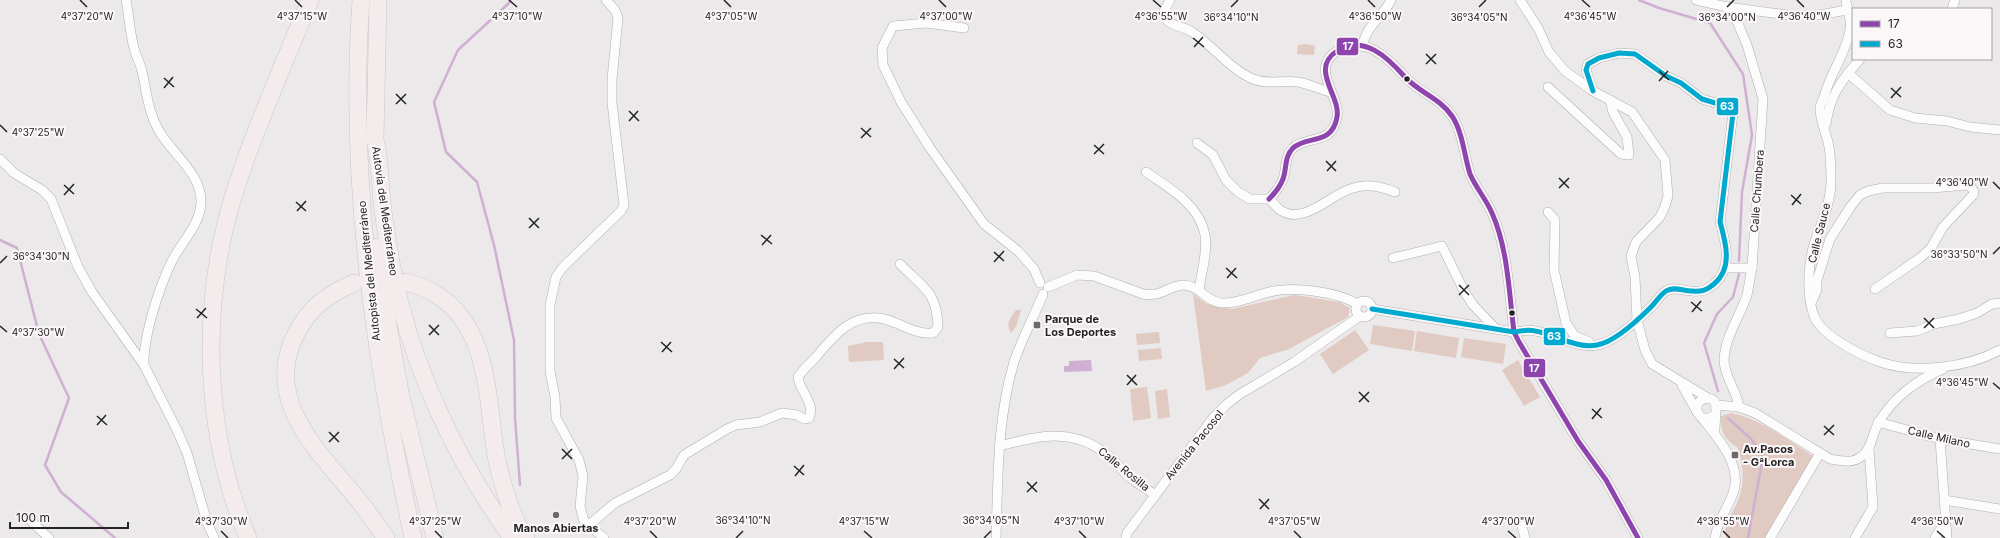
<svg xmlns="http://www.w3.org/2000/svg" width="2000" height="538" viewBox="0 0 2000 538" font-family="Inter,sans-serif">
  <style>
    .green { fill: #e0cac1 }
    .water { fill: #cfb0d3 }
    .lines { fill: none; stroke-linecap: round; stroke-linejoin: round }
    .stream { stroke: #cfb0d3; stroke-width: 2.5 }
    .street-casing { stroke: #b0aeaf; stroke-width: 10 }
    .highway-casing { stroke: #c8c7c8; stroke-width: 18 }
    .street { stroke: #fcfcfc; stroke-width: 9 }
    .highway { stroke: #f4ecec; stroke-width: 17 }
    .bus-1-casing { stroke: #fbf6f7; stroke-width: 8 }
    .bus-2-casing { stroke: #fbf6f7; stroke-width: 8 }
    .bus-1 { stroke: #8e44ad; stroke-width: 5 }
    .bus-2 { stroke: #00a9ce; stroke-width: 5 }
    .ticks { fill: none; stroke: #252424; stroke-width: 1.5 }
    .bus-dot { fill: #252424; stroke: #fbf6f7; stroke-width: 1.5 }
    .poi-dot { fill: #6b6969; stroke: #fbf6f7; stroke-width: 1.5 }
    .labels { text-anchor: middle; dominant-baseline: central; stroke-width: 4; stroke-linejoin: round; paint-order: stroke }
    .street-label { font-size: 11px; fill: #252424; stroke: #fbf6f7 }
    .poi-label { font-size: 11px; font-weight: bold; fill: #252424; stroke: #fbf6f7; text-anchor: start }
    .ticks-label { font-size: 10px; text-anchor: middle; fill: #252424; stroke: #fbf6f7; stroke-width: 4; stroke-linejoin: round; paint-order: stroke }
    .line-badge { stroke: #fbf6f7; stroke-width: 1.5 }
    .badge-label { font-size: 11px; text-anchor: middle; font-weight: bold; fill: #fff }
  </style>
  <rect width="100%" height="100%" fill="#ece9ea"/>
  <g class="green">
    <polygon points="1306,44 1315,46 1314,55 1297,54 1298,45"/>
    <polygon points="1193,294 1207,304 1232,309 1295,295 1339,302 1350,308 1348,317 1289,349 1260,358 1248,373 1226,385 1206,391"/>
    <path d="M1016 310H1021L1016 327 1011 333C1005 323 1011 317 1016 310Z"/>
    <polygon points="1373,325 1415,331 1412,351 1370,344"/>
    <polygon points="1355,330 1369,350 1333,374 1320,354"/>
    <polygon points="1417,331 1459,338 1456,358 1414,351"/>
    <polygon points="1159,332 1160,343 1137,345 1136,334"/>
    <polygon points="1464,338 1506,344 1503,364 1461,357"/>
    <polygon points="867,342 883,342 884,360 849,362 848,346"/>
    <polygon points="1161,348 1162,359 1139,361 1138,350"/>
    <polygon points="1518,360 1540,397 1524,406 1502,370"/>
    <polygon points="1147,387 1151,418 1133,421 1130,389"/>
    <polygon points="1167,389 1170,417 1158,419 1155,391"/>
    <path d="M1731 413C1761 419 1787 440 1813 456L1769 538H1726C1722 524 1735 511 1739 498 1745 480 1743 465 1738 448 1725 439 1720 433 1721 416Z"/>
  </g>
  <polygon class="water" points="1091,360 1092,371 1064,372 1064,366 1069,366 1069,361"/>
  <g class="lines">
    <g class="stream">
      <polyline points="510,0 509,3 458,50 434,102 446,152 477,182 494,245 514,340 515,418 520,485"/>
      <polyline points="1639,0 1659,8 1710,23 1743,74 1752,135 1742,192 1739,261"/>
      <polyline points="0,240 17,248 39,334 69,398 45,465 61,492 115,538"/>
      <polyline points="1718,391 1704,343 1717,314 1733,297 1739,274"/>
      <polyline points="1728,418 1752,440 1763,457 1748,538"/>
    </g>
    <defs>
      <g id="street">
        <path d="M126 0C129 16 130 33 134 48 136 56 140 63 142 71 147 93 148 114 161 134 175 156 202 175 201 203 200 226 180 243 171 263 159 288 143 337 144 365"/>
        <path d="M1170 0 1163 13C1167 27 1182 25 1192 32 1212 45 1231 70 1253 79 1268 85 1282 80 1298 82 1309 84 1319 89 1330 92"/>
        <polyline points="1520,0 1538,28 1549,52 1565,71 1593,91 1632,112 1665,160 1668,196 1665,206 1660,217 1636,242 1631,256 1635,277 1637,320 1645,350 1652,364 1708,398"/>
        <path d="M1696 0 1727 7 1734 14 1747 45 1763 99 1752 268C1750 277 1749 286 1747 295 1740 316 1725 337 1724 360 1724 376 1737 391 1739 407"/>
        <path d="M1846 0C1847 10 1852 20 1850 30 1846 53 1830 74 1824 97 1823 100 1820 105 1820 109 1820 121 1827 135 1829 147 1831 158 1831 172 1831 183 1830 204 1822 222 1815 241 1808 263 1806 294 1814 316 1822 336 1860 355 1880 362 1915 374 1967 368 2000 350"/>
        <polyline points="1727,7 1788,15 1819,15 1847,10"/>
        <polyline points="1952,9 1955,0"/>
        <polyline points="964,28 926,23 893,26 882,48 883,65 901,102 930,148 984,224 1018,251 1034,269 1040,283"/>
        <path d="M1363 47C1364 27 1383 17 1391 0"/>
        <polyline points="1848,73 1890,110 1915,118 1947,121 1970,127 2000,130"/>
        <polyline points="1548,87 1621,154 1629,155 1627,137 1613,112 1610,100"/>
        <path d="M1826 124C1830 95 1841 81 1860 59"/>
        <path d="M1197 143 1213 155 1226 180 1238 192 1250 199H1269C1273 202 1276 207 1280 210 1305 226 1330 194 1353 188 1368 183 1382 187 1395 192"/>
        <polyline points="0,159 14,173 42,190 51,199 78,267 92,292 144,365 177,430 187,453 207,522 214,538"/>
        <path d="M1146 172C1169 188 1200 205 1205 235 1208 253 1201 273 1199 290"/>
        <path d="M1269 199C1275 193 1280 187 1283 179 1287 168 1284 157 1293 148 1307 135 1332 146 1337 117 1341 96 1309 69 1337 51 1364 34 1388 58 1404 76 1418 92 1440 98 1452 116 1463 133 1464 155 1470 174 1476 188 1486 199 1492 213 1508 249 1509 293 1514 332L1519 342 1578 441 1606 480 1638 538"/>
        <polyline points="1548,212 1555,220 1554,270 1566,323 1575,336 1589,342"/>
        <polyline points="1393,258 1442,246 1464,291 1473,305 1495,328"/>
        <polyline points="1726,268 1752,268"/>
        <path d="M1048 287 1077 275 1094 276 1143 294C1163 297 1168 286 1183 285 1199 285 1207 302 1221 303 1239 304 1257 294 1274 291 1297 287 1338 292 1357 304"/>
        <polyline points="1812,301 1817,290 1817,280 1830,239 1851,206 1860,195 1868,191 1883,188 1932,188 1967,185 1971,187 1974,192 1973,195 1943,227 1931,248 1920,258 1875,289"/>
        <circle cx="1364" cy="309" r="8"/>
        <path d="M1372 309 1514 332C1521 331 1529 329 1535 331 1556 334 1575 349 1597 345 1615 342 1638 320 1651 307 1656 302 1660 295 1666 291 1673 286 1684 291 1692 291 1702 292 1707 290 1714 284 1733 268 1726 243 1720 222L1733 113 1732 108 1702 99 1681 83 1666 76 1635 54 1619 53 1599 58 1588 64 1586 70 1593 91"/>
        <polyline points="1890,333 1917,331 1934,324 1959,319 1977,313 1992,304 2000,303"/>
        <polyline points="1682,385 1697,412"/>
        <path d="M1717 405 1739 407 1755 413 1830 459C1841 461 1853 464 1862 456 1872 449 1872 434 1878 424 1891 399 1918 379 1943 369"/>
        <path d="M1701 417C1718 438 1745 467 1732 496 1726 511 1717 522 1715 538"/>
        <polyline points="1878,422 1940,439 2000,449"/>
        <path d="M1715 434C1714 425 1719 405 1713 400 1710 398 1707 398 1704 399 1689 404 1700 428 1716 414"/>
        <polyline points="1940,439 1947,538"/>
        <path d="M999 446C1040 436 1074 426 1110 457 1117 463 1122 471 1129 477 1137 483 1146 489 1154 494"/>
        <polyline points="1944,500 2000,509"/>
        <polyline points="31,521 49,538"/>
        <path d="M589 525 615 503 670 475 676 469 684 455 727 429 736 425 760 422 782 413 797 415 804 419 809 418C816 403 799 391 798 377 803 369 810 364 816 357 834 335 853 312 884 319 901 323 915 335 933 333L938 327C937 291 923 288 900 264"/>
        <polyline points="1522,526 1525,538"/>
        <polyline points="604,538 584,521 580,506 583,476 579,460 556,418 555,397 550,371 550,305 556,277 563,267 621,211 624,205 612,103 612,79 618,18 615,10 606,0"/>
        <path d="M996 538C998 479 997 419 1014 362 1022 338 1034 317 1043 294"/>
        <polyline points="1126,538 1127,533 1213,418 1227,404 1240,394 1294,362 1360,316"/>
        <polyline points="1770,538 1820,453"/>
        <polyline points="1855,538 1873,507 1869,449"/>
        <polyline points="1935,538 1945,522"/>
      </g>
      <g id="highway">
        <path d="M361 0C348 183 375 360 413 538"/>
        <path d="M378 0 375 139C380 160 380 181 382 202 384 222 388 242 391 262 409 361 454 457 512 538"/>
        <polyline points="378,247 385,309 401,397 435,538"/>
        <path d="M407 282C417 285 428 289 437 295 490 328 487 402 496 455 498 468 502 481 506 494 511 509 516 525 526 538"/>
        <path d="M354 283C328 294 309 308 296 334 260 403 325 457 363 506 371 516 378 527 386 538"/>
        <path d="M248 538C203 432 200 304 234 194 255 128 284 64 310 0"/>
      </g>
    </defs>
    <use href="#street" class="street-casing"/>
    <use href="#highway" class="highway-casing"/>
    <use href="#street" class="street"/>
    <use href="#highway" class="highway"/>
    <defs>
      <path id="bus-1" d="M1269 199C1275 193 1280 187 1283 179 1287 168 1284 157 1293 148 1307 135 1332 146 1337 117 1341 96 1309 69 1337 51 1364 34 1388 58 1404 76 1418 92 1440 98 1452 116 1463 133 1464 155 1470 174 1476 188 1486 199 1492 213 1508 249 1509 293 1514 332L1519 342 1578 441 1606 480 1638 538"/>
      <path id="bus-2" d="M1372 309 1514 332C1521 331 1529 329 1535 331 1556 334 1575 349 1597 345 1615 342 1638 320 1651 307 1656 302 1660 295 1666 291 1673 286 1684 291 1692 291 1702 292 1707 290 1714 284 1733 268 1726 243 1720 222L1733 113 1732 108 1702 99 1681 83 1666 76 1635 54 1619 53 1599 58 1588 64 1586 70 1593 91"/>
    </defs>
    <use href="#bus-1" class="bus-1-casing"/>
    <use href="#bus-2" class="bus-2-casing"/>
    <use href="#bus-1" class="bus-1"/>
    <use href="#bus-2" class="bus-2"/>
  </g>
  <path class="ticks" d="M80 0 87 7M295 0 302 7M509 0 517 7M724 0 731 7M939 0 946 7M1153 0 1161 7M1368 0 1375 7M1582 0 1590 7M1797 0 1804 7M1231 7 1238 0M1479 7 1486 0M1727 7 1734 0M1193 38 1204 47M1194 47 1203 37M1426 54 1436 64M1426 64 1436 54M1659 71 1669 80M164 78 174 87M1659 81 1668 71M164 88 173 77M1891 88 1901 97M396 94 406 104M1891 98 1901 87M396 104 406 94M629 111 639 121M629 121 638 111M0 125 7 132M861 128 871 137M861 138 871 128M1094 145 1104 154M1094 154 1104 144M1326 161 1336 171M1327 171 1336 161M1559 178 1569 188M1993 182 2000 189M64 185 74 194M1559 188 1569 178M64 195 74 184M1791 195 1801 204M296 202 306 211M1792 205 1801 194M297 211 306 201M529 218 539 228M529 228 539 218M761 235 772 244M762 245 771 235M994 252 1004 261M1993 254 2000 247M994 262 1004 251M0 263 7 256M1226 268 1237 278M1227 278 1236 268M1459 285 1469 295M1459 295 1469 285M1691 302 1702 311M196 309 207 318M1692 312 1701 301M197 318 206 308M1924 318 1934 328M429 325 439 335M0 326 7 332M1924 328 1934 318M429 335 439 325M661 342 672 352M662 352 671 342M894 359 904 368M894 369 904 358M1127 375 1137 385M1993 383 2000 389M1127 385 1136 375M1359 392 1369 402M1359 402 1369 392M1592 409 1602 418M97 416 107 425M1592 419 1601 408M97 425 106 415M1824 426 1834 435M329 432 339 442M1824 435 1834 425M329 442 339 432M562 449 572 459M562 459 572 449M794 466 804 475M795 476 804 465M1027 482 1037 492M1027 492 1037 482M1259 499 1269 509M1260 509 1269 499M221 531 228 538M435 531 442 538M650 531 657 538M864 531 872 538M1079 531 1086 538M1294 531 1301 538M1508 531 1516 538M1723 531 1730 538M1937 531 1945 538M736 538 743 531M984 538 991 531"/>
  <g class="bus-dot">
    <circle cx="1407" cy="79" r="3.5"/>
    <circle cx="1512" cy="313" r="3.5"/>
  </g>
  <g class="poi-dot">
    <rect x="1033" y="321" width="8" height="8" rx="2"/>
    <rect x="1731" y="451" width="8" height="8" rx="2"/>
    <circle cx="556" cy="515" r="4"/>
  </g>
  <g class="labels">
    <g class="street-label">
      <text transform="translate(1757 191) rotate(-86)">Calle Chumbera</text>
      <text transform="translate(385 211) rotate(82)">Autovía del Mediterráneo</text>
      <text transform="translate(1819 233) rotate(-76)">Calle Sauce</text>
      <text transform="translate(369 271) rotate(-96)">Autopista del Mediterráneo</text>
      <text transform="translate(1939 437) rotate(13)">Calle Milano</text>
      <text transform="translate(1194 445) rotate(-51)">Avenida Pacosol</text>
      <text transform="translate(1124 469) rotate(39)">Calle Rosilla</text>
    </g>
    <g class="poi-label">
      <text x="1045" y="319">Parque de<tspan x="1045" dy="13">Los Deportes</tspan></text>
      <text x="1743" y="449">Av.Pacos<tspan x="1743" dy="13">- GªLorca</tspan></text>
      <text x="556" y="528" text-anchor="middle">Manos Abiertas</text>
    </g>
  </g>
  <g class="ticks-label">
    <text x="87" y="20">4°37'20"W</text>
    <text x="302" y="20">4°37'15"W</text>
    <text x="517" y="20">4°37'10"W</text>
    <text x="731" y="20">4°37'05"W</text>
    <text x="946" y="20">4°37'00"W</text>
    <text x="1161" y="20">4°36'55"W</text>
    <text x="1375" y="20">4°36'50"W</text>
    <text x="1590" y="20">4°36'45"W</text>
    <text x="1804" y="20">4°36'40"W</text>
    <text x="1231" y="21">36°34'10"N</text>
    <text x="1479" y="21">36°34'05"N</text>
    <text x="1727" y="21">36°34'00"N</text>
    <text x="38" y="136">4°37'25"W</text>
    <text x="1962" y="186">4°36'40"W</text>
    <text x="1959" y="258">36°33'50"N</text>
    <text x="41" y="260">36°34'30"N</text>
    <text x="38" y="336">4°37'30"W</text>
    <text x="1962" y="386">4°36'45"W</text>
    <text x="743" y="524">36°34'10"N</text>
    <text x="991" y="524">36°34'05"N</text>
    <text x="221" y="525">4°37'30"W</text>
    <text x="435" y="525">4°37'25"W</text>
    <text x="650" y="525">4°37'20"W</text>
    <text x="864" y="525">4°37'15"W</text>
    <text x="1079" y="525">4°37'10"W</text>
    <text x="1294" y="525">4°37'05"W</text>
    <text x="1508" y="525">4°37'00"W</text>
    <text x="1723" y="525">4°36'55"W</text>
    <text x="1937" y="525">4°36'50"W</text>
  </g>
  <g class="line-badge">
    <rect x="1336" y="37" width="23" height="19" rx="4" fill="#8e44ad"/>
    <rect x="1716" y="97" width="23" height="19" rx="4" fill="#00a9ce"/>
    <rect x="1543" y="327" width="23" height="19" rx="4" fill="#00a9ce"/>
    <rect x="1523" y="358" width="23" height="20" rx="4" fill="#8e44ad"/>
  </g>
  <g class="badge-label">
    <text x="1348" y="50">17</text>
    <text x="1727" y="110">63</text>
    <text x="1554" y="340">63</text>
    <text x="1534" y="372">17</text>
  </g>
  <rect x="1852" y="8" width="140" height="52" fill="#fbf6f7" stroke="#a5a2a3"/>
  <rect x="1860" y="21" width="20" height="6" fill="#8e44ad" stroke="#a5a2a3"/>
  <text x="1888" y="28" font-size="12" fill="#252424">17</text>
  <rect x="1860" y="41" width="20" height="6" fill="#00a9ce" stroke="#a5a2a3"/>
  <text x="1888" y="48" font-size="12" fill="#252424">63</text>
  <path d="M10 522v6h118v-6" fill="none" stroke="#252424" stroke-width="2"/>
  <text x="16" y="522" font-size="12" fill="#252424" stroke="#fbf6f7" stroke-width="3" paint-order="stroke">100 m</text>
</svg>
